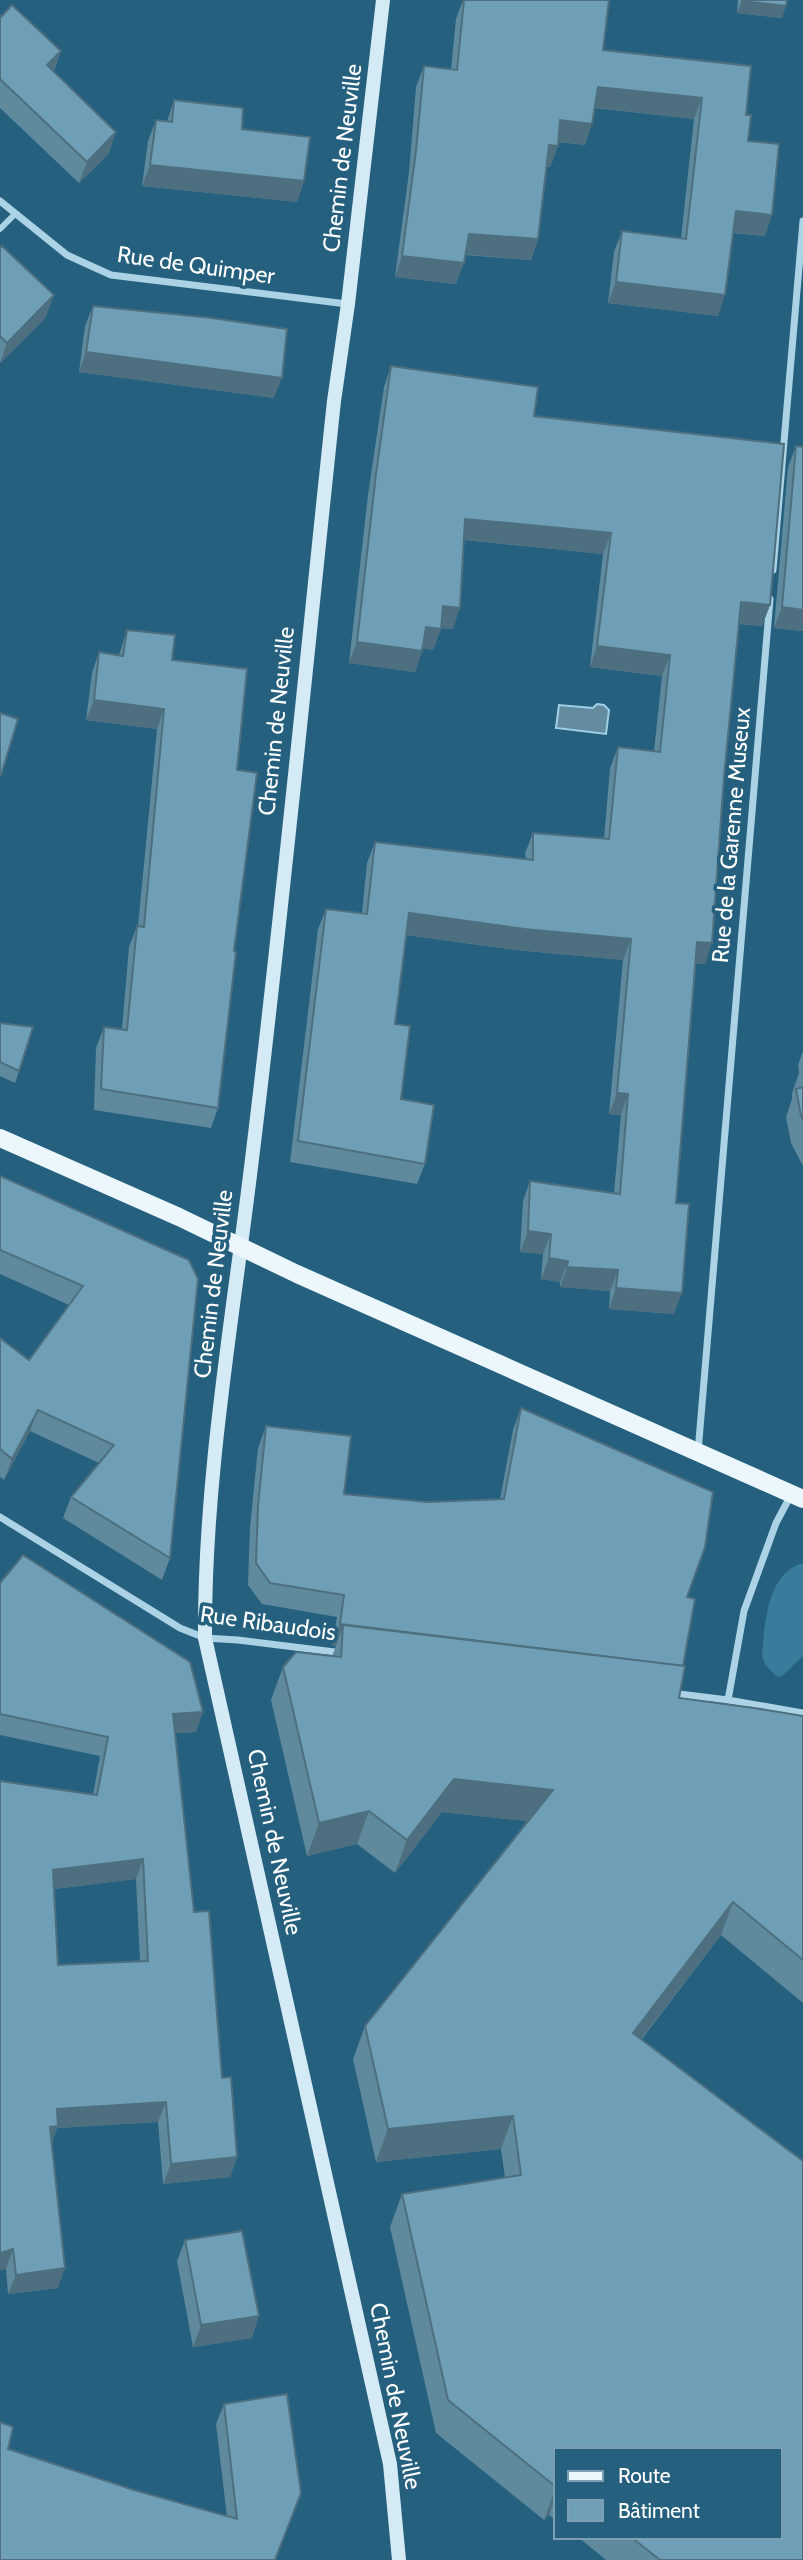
<svg xmlns="http://www.w3.org/2000/svg" width="803" height="2560" viewBox="0 0 803 2560" font-family="Cabin,sans-serif">
  <style>
    .green { fill: #397b9b }
    .water { fill: #638ca0; stroke: #9fd0e6; stroke-width: 2 }
    .lines { fill: none; stroke-linecap: round; stroke-linejoin: round }
    .pedestrian { stroke: #abd2e5; stroke-width: 6 }
    .minor { stroke: #abd2e5; stroke-width: 7 }
    .secondary { stroke: #d4eaf5; stroke-width: 14 }
    .primary { stroke: #ebf6fd; stroke-width: 18 }
    .wall { fill: #5f899d; fill-rule: evenodd }
    .shaded-wall { fill: #4d6f7f }
    .building { fill: #6e9fb6; stroke: #4d6f7f; stroke-width: 2; fill-rule: evenodd }
    .labels { text-anchor: middle; dominant-baseline: central; stroke-width: 7; stroke-linejoin: round; paint-order: stroke }
    .street-label { font-size: 23px; fill: #fff; stroke: #25607e }
  </style>
  <rect width="100%" height="100%" fill="#25607e"/>
  <path class="green" d="M803 1563V1656L781 1677 776 1676 765 1664 762 1656C765 1624 766 1574 803 1563Z"/>
  <polygon class="water" points="597,704 604,705 609,710 606,734 556,728 559,705 593,708"/>
  <g class="lines">
    <polyline class="pedestrian" points="0,229 15,214"/>
    <g class="minor">
      <polyline points="0,201 67,255 111,275 347,304"/>
      <polyline points="773,570 803,221"/>
      <polyline points="698,1452 770,599"/>
      <polyline points="0,1517 180,1628 205,1638 238,1640 343,1653"/>
      <polyline points="671,1693 728,1700 803,1713"/>
      <polyline points="728,1700 744,1611 776,1523 791,1495"/>
    </g>
    <path class="secondary" d="M383 0 348 304 334 401C307 654 283 907 252 1159 233 1318 204 1478 205 1638L390 2464 399 2560"/>
    <polyline class="primary" points="0,1138 179,1217 297,1274 803,1499"/>
  </g>
  <g class="wall">
    <polygon points="463,0 603,50 746,115 748,141 765,236 733,233 718,316 608,303 614,252 622,231 681,238 694,119 595,108 585,145 558,142 558,146 550,167 547,167 538,239 531,260 465,255 456,284 395,277 409,172 416,87 424,66 451,69 456,19"/>
    <polygon points="738,0 787,0 782,18 737,13"/>
    <polygon points="0,15 61,51 54,71 109,153 79,183 0,108"/>
    <polygon points="174,100 242,129 304,181 297,202 142,186 148,141 156,120 167,122"/>
    <polygon points="0,248 46,317 0,363"/>
    <polygon points="93,306 274,398 79,372 85,326"/>
    <polygon points="391,366 534,416 770,605 762,626 739,624 705,964 696,963 676,1203 674,1314 609,1309 610,1291 560,1287 560,1282 541,1279 543,1254 520,1252 523,1201 530,1181 614,1193 621,1115 609,1114 623,960 516,950 406,935 395,1024 401,1099 425,1164 417,1184 290,1162 318,929 326,909 362,913 367,863 375,842 526,859 525,853 533,833 604,839 610,768 618,747 654,751 662,676 590,667 603,554 464,540 453,629 441,628 433,650 423,648 415,672 349,663 368,495 384,387"/>
    <polygon points="796,446 803,631 774,628 788,467"/>
    <polygon points="127,630 172,660 237,770 234,951 218,1108 211,1128 94,1110 96,1048 104,1027 122,1029 129,947 137,926 138,926 157,729 86,720 92,673 99,652 119,655"/>
    <polygon points="0,1023 19,1071 15,1083 0,1076"/>
    <polygon points="803,1051 803,1166 791,1143 786,1117 792,1099 792,1093 799,1073 798,1065"/>
    <polygon points="0,1176 189,1260 170,1558 162,1580 63,1518 71,1497 99,1463 30,1431 4,1480 0,1477 0,1338 29,1360 69,1305 0,1274"/>
    <polygon points="521,1408 687,1597 683,1666 679,1698 803,1716 803,2003 721,1935 642,2039 803,2560 606,2560 578,2537 780,2537 556,2450 556,2520 549,2515 544,2520 436,2433 390,2227 402,2194 505,2178 501,2149 376,2162 353,2059 365,2026 527,1821 442,1812 395,1873 357,1844 307,1856 271,1700 283,1667 332,1656 336,1646 332,1645 337,1617 262,1604 248,1585 250,1527 258,1448 266,1426 344,1494 428,1502 500,1499 513,1430"/>
    <path d="M0 1583 196 1732 175 1733 194 1912 237 2157 230 2177 163 2184 158 2122 57 2128 52 2142 58 2288 8 2294 6 2269 0 2270V1781L93 1795 100 1756 0 1735ZM136 1879 140 1961 58 1965 54 1889Z"/>
    <polygon points="185,2240 252,2338 193,2347 177,2261"/>
    <polygon points="224,2404 275,2560 8,2449 134,2490 227,2517 216,2424"/>
  </g>
  <g class="shaded-wall">
    <polygon points="742,1 786,6 782,18 737,13"/>
    <polygon points="61,51 53,72 47,65"/>
    <polygon points="598,87 702,98 694,119 591,107"/>
    <polygon points="560,120 592,124 585,145 553,141"/>
    <polygon points="116,132 109,153 79,183 87,162"/>
    <polygon points="549,145 558,146 550,167 542,166"/>
    <polygon points="150,165 304,181 297,202 142,186"/>
    <polygon points="736,211 772,215 765,236 728,232"/>
    <polygon points="469,234 538,239 531,260 462,254"/>
    <polygon points="402,256 464,263 456,284 395,277"/>
    <polygon points="616,282 725,295 718,316 608,303"/>
    <polygon points="54,295 46,317 0,363 7,343"/>
    <polygon points="86,352 282,378 274,398 79,372"/>
    <polygon points="465,519 611,533 603,554 457,539"/>
    <polygon points="741,602 770,605 762,626 733,623"/>
    <polygon points="443,606 460,608 453,629 435,627"/>
    <polygon points="782,607 803,610 803,631 774,628"/>
    <polygon points="426,627 441,629 433,650 418,648"/>
    <polygon points="357,642 422,651 415,672 349,663"/>
    <polygon points="597,646 670,655 662,676 590,667"/>
    <polygon points="94,700 164,709 157,729 86,720"/>
    <polygon points="409,913 631,939 623,960 516,950 401,934"/>
    <polygon points="697,942 712,943 705,964 690,963"/>
    <polygon points="617,1093 628,1094 621,1115 609,1114"/>
    <polygon points="528,1231 551,1234 543,1254 520,1252"/>
    <polygon points="549,1258 568,1261 560,1282 541,1279"/>
    <polygon points="567,1267 618,1270 610,1291 560,1287"/>
    <polygon points="616,1288 682,1293 674,1314 609,1309"/>
    <polygon points="38,1410 30,1431 4,1480 12,1459"/>
    <polygon points="340,1624 683,1666 343,1625 336,1646 332,1645"/>
    <polygon points="203,1712 196,1732 166,1734 173,1714"/>
    <polygon points="454,1779 553,1790 541,1823 442,1812 395,1873 407,1840"/>
    <polygon points="369,1811 357,1844 307,1856 319,1823"/>
    <polygon points="143,1859 136,1879 46,1890 53,1870"/>
    <polygon points="733,1902 721,1935 621,2065 633,2033"/>
    <polygon points="166,2102 158,2122 57,2128 50,2146 43,2147 57,2109"/>
    <polygon points="513,2116 501,2149 376,2162 388,2129"/>
    <polygon points="237,2157 230,2177 163,2184 171,2164"/>
    <polygon points="13,2249 6,2269 0,2270 0,2253"/>
    <polygon points="65,2268 58,2288 8,2294 16,2275"/>
    <polygon points="259,2316 252,2338 193,2347 201,2325"/>
    <polygon points="556,2487 556,2496 549,2515 544,2520"/>
  </g>
  <g class="building">
    <polygon points="464,0 609,0 603,50 751,66 746,115 751,115 748,141 779,144 772,215 736,211 725,295 616,282 622,231 686,239 702,98 598,87 592,124 560,120 558,146 549,145 538,239 469,234 464,263 402,256 416,151 424,66 457,70"/>
    <polygon points="742,0 787,0 786,6 742,1"/>
    <polygon points="12,5 61,51 47,65 116,132 87,162 0,79 0,15 1,17"/>
    <polygon points="174,100 243,108 242,129 310,137 304,181 150,165 156,120 172,122"/>
    <polygon points="2,246 54,295 7,343 0,336 0,248"/>
    <polygon points="93,306 212,318 287,329 282,378 86,352"/>
    <polygon points="391,366 538,387 534,416 784,444 770,605 741,602 724,777 712,943 697,942 676,1203 689,1204 682,1293 616,1288 618,1270 567,1267 568,1261 549,1258 551,1234 528,1231 530,1181 620,1194 628,1094 617,1093 631,939 524,929 409,913 395,1024 410,1026 401,1099 434,1105 425,1164 298,1141 326,909 367,914 375,842 533,860 533,833 609,839 618,747 660,752 670,655 597,646 611,533 465,519 460,608 443,606 441,629 426,627 422,651 357,642 376,474"/>
    <polygon points="796,446 803,447 803,610 782,607"/>
    <polygon points="127,630 175,635 172,660 247,669 237,770 257,773 234,951 236,952 218,1108 101,1089 104,1027 127,1030 137,926 144,927 164,709 94,700 99,652 123,656"/>
    <polygon points="0,713 18,719 1,775 0,775"/>
    <polygon points="0,1023 33,1027 19,1071 0,1062"/>
    <polygon points="803,1087 803,1120 801,1116 796,1089"/>
    <polygon points="0,1176 189,1260 198,1279 170,1558 71,1497 114,1445 38,1410 12,1459 0,1449 0,1338 29,1360 83,1286 0,1250"/>
    <polygon points="521,1408 713,1492 705,1547 687,1597 695,1599 683,1666 340,1624 344,1595 270,1583 256,1563 258,1506 266,1426 351,1436 344,1494 428,1502 504,1499"/>
    <path d="M23 1555 190 1662 203 1712 173 1714 194 1912 209 1911 222 2078 231 2077 237 2157 171 2164 166 2102 57 2109 58 2126 50 2127 65 2268 16 2275 13 2249 0 2253V1781L97 1795 108 1737 0 1714V1583ZM143 1859 148 1961 58 1965 53 1870Z"/>
    <polygon points="343,1625 685,1666 679,1698 754,1708 803,1716 803,1960 733,1902 633,2033 803,2161 803,2560 660,2560 631,2537 780,2537 780,2450 556,2450 556,2487 448,2400 402,2194 521,2175 513,2116 388,2129 365,2026 553,1790 454,1779 407,1840 369,1811 319,1823 283,1667 296,1652 341,1657"/>
    <polygon points="242,2231 259,2316 201,2325 185,2240"/>
    <polygon points="287,2394 301,2493 275,2560 0,2560 0,2422 13,2427 8,2449 134,2490 237,2519 224,2404"/>
  </g>
  <g class="labels">
    <g class="street-label">
      <text transform="translate(342 158) rotate(-83)">Chemin de Neuville</text>
      <text transform="translate(196 265) rotate(8)">Rue de Quimper</text>
      <text transform="translate(276 721) rotate(-84)">Chemin de Neuville</text>
      <text transform="translate(731 835) rotate(-85)">Rue de la Garenne Museux</text>
      <text transform="translate(213 1284) rotate(-83)">Chemin de Neuville</text>
      <text transform="translate(268 1623) rotate(8)">Rue Ribaudois</text>
      <text transform="translate(275 1842) rotate(78)">Chemin de Neuville</text>
      <text transform="translate(396 2396) rotate(79)">Chemin de Neuville</text>
    </g>
  </g>
  <rect x="554" y="2448" width="228" height="91" fill="#25607e" stroke="#7ca0b2" stroke-width="2"/>
  <rect x="568" y="2471" width="35" height="10" fill="#ebf6fd" stroke="#7ca0b2" stroke-width="2"/>
  <text x="618" y="2483" font-size="21" fill="#ffffff">Route</text>
  <rect x="568" y="2500" width="35" height="21" fill="#6e9fb6" stroke="#7ca0b2" stroke-width="2"/>
  <text x="618" y="2518" font-size="21" fill="#ffffff">Bâtiment</text>
</svg>
